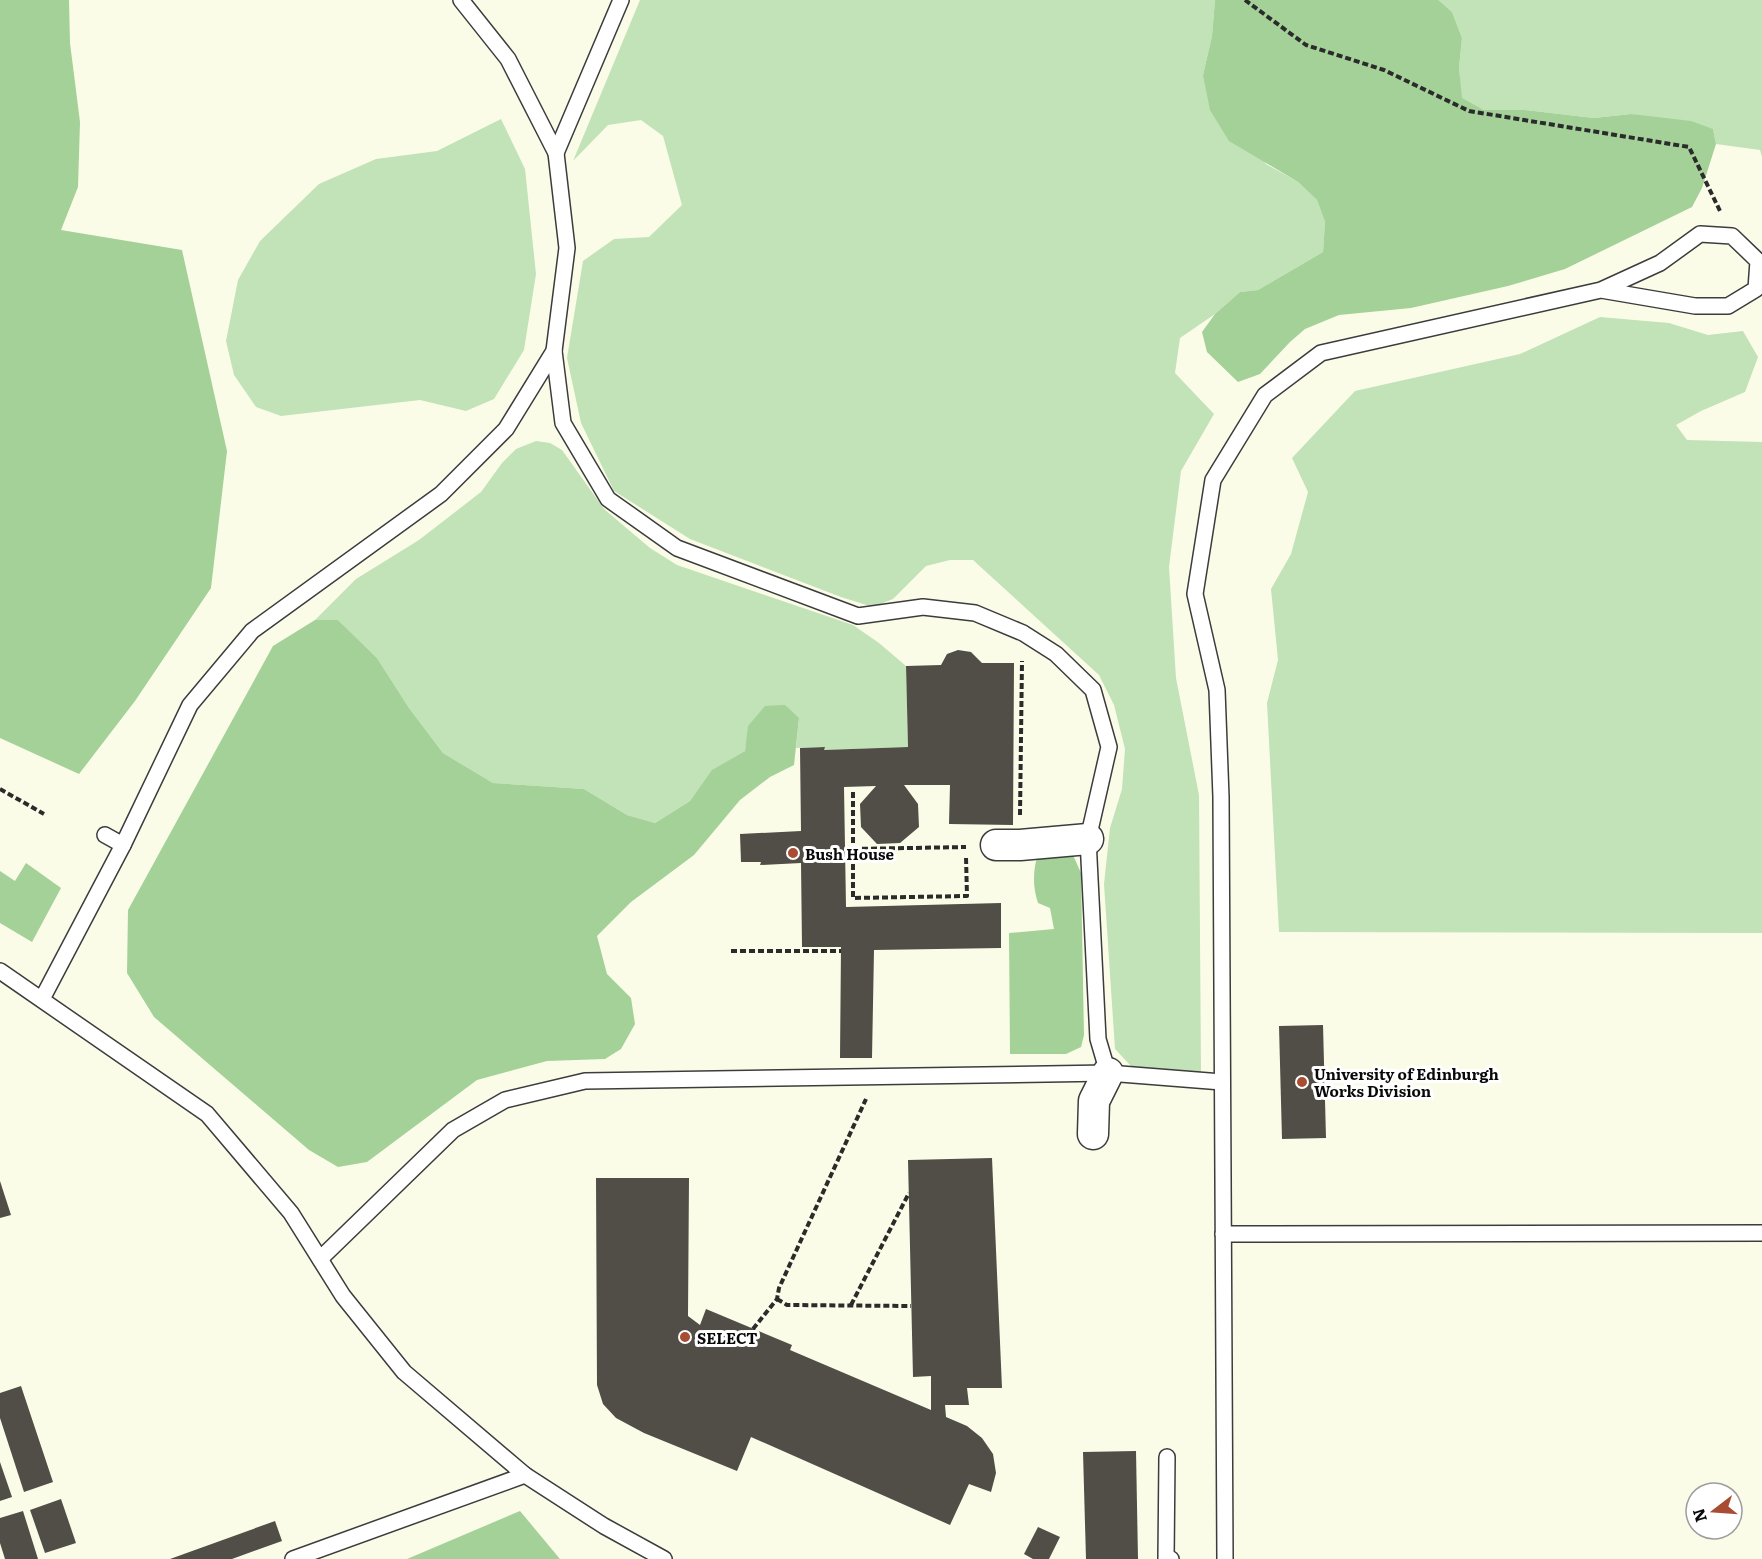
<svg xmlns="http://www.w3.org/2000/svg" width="1762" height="1559" viewBox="0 0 1762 1559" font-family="Literata,serif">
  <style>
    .green { fill: #c2e2b7 }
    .forest { fill: #a3d198 }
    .building { fill: #514d47 }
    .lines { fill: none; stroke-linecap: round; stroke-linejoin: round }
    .service-casing { stroke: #3c3c3c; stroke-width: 18 }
    .minor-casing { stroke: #3c3c3c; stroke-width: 33 }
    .path { stroke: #2b2b2b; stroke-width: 4; stroke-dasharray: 6 3; stroke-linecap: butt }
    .service { stroke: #fff; stroke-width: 15 }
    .minor { stroke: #fff; stroke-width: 30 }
    .poi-dot { fill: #a84c32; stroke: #fff; stroke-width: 2 }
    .labels { text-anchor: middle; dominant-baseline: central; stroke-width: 6; stroke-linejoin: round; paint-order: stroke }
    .poi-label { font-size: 15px; font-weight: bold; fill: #090909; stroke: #fff; text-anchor: start }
  </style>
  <rect width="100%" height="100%" fill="#fbfce8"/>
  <g class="green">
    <polygon points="640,0 1215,0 1212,36 1203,75 1266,164 1298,182 1317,200 1325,222 1323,252 1258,290 1240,292 1215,314 1180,338 1175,373 1214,414 1181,471 1169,567 1176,678 1199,795 1201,1074 1159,1075 1131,1066 1115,1049 1104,884 1110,828 1122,789 1125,749 1114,705 1099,675 973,560 950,560 926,566 893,599 873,607 841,597 690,539 614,491 581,423 567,358 583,261 614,239 649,237 682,205 663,136 641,120 608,125 573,161"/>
    <polygon points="1437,0 1762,0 1762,157 1760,150 1716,144 1713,129 1631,114 1594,118 1525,110 1484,110 1461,98 1459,68 1462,38 1452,12"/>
    <polygon points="501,119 525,169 536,274 524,350 494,399 466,411 420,400 281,416 256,407 234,375 226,341 238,280 260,241 319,184 376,159 437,151"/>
    <polygon points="1600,317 1669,323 1708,335 1743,331 1758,357 1745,392 1701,411 1676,425 1687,440 1762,442 1762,933 1279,932 1267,703 1278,660 1271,589 1291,554 1308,492 1292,458 1355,391 1520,354"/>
    <polygon points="536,441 550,443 562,450 604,509 650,548 677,565 853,625 879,643 906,666 908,747 824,750 824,747 796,748 799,718 749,726 745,751 713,770 690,801 655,823 627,815 584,789 493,783 443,753 409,708 377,658 338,620 315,620 356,579 419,540 481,492 502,463 516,449"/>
  </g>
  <g class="forest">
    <polygon points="0,0 69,0 70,43 80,122 78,187 61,230 182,250 227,451 211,588 135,701 79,774 0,738"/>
    <polygon points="1215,0 1438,0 1452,12 1462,38 1459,68 1462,98 1484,110 1525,110 1594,118 1631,114 1691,121 1713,129 1716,144 1702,188 1692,207 1565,269 1508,286 1411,308 1339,315 1305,329 1290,342 1260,374 1238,382 1207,352 1202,332 1215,314 1240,292 1258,290 1323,252 1325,222 1317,200 1298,182 1229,141 1210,110 1203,75 1212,36"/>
    <polygon points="315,620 338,620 377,658 409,708 443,753 493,783 584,789 627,815 655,823 690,801 712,770 745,751 748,726 765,706 785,705 799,718 794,765 770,777 740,800 694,855 631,902 597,936 607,974 631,998 635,1024 621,1049 605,1059 547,1061 477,1080 367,1162 338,1167 309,1150 154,1017 127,973 128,910 273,646"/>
    <path d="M1039 851 1073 855 1081 873 1084 1035 1081 1047 1066 1054H1010L1009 933 1054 929 1050 908 1038 903C1032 885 1033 868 1039 851Z"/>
    <polygon points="26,863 61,888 32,942 0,923 0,871 15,881"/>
    <polygon points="520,1511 560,1559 407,1559"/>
  </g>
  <g class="building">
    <polygon points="958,650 971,652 982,663 1014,663 1013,825 949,824 950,785 904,785 918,804 919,827 900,843 877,844 861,827 860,804 876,786 844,787 846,907 1001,903 1001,948 874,950 872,1058 840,1058 841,947 802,947 801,863 760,865 761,862 741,862 740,834 801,831 800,748 825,747 824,750 908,747 906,666 941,665 947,654"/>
    <polygon points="1323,1025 1326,1138 1282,1139 1279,1026"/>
    <polygon points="992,1158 1002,1388 967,1388 969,1405 945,1405 946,1417 967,1426 982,1438 993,1454 996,1473 991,1492 969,1484 950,1525 751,1437 737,1471 644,1433 616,1418 603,1404 597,1385 596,1178 689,1178 688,1316 700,1325 706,1309 792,1345 790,1350 931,1410 931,1376 913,1377 908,1160"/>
    <polygon points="0,1181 11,1215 0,1218"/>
    <polygon points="21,1386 53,1482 24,1492 0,1418 0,1393"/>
    <polygon points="1136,1451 1138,1559 1086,1559 1083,1452"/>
    <polygon points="0,1462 12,1497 0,1501"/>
    <polygon points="61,1499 76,1543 45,1553 30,1510"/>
    <polygon points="23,1511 38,1559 5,1559 0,1543 0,1518"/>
    <polygon points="275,1521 282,1541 232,1559 170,1559"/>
    <polygon points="1038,1527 1060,1537 1049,1559 1033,1559 1024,1554"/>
  </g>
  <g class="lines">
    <defs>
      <g id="service">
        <polyline points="556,153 621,0"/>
        <polyline points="554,351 563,423 608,499 677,548 858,616 923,607 975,613 1023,633 1056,654 1093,690 1109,747 1088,839 1098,1039 1108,1073"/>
        <polyline points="105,835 123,845"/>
        <polyline points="0,971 207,1114 291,1213 343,1296 404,1372 525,1475 604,1526 664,1559"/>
        <polyline points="42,999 123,845 190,705 252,631 441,494 506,429 554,351 567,248 556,153 508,59 461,0"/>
        <polyline points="1223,1234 1762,1233"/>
        <polyline points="320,1259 453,1130 505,1100 585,1081 1108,1073 1222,1082"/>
        <polyline points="1167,1457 1166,1559 1171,1559"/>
        <polyline points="293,1559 525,1475"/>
        <polyline points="1225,1559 1221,797 1217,690 1195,594 1213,480 1265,395 1321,353 1601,290 1660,263 1700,234 1732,236 1758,261 1756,289 1728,306 1695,306 1601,290"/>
      </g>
      <g id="minor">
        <polyline points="996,845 1020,845 1088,839"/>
        <polyline points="1093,1134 1094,1101 1108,1073"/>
      </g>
    </defs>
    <use href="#service" class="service-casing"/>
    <use href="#minor" class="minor-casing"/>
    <g class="path">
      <polyline points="1245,0 1306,45 1384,70 1469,111 1689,147 1720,211"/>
      <polyline points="0,789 44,814"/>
      <polyline points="853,792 853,898 967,896 966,857"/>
      <polyline points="1020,815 1022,661"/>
      <polyline points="853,849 966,847"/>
      <polyline points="731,951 841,951"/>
      <polyline points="777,1299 787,1305 911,1306"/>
      <polyline points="851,1305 909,1193"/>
      <polyline points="753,1329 777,1299 779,1288 866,1099"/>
    </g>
    <use href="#service" class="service"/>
    <use href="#minor" class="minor"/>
  </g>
  <g class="poi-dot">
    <circle cx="793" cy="853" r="6"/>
    <circle cx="1302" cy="1082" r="6"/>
    <circle cx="685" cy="1337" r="6"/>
  </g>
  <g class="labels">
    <g class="poi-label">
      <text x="805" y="853">Bush House</text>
      <text x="1314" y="1073">University of Edinburgh<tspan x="1314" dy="17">Works Division</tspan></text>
      <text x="697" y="1337">SELECT</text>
    </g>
  </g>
  <g transform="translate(1714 1511) rotate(253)"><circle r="28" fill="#ffffff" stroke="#9d9d9d" stroke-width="1.5"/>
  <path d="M0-4.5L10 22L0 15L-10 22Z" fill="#a84c32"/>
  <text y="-9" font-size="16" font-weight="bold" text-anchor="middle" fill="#090909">N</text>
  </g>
</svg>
